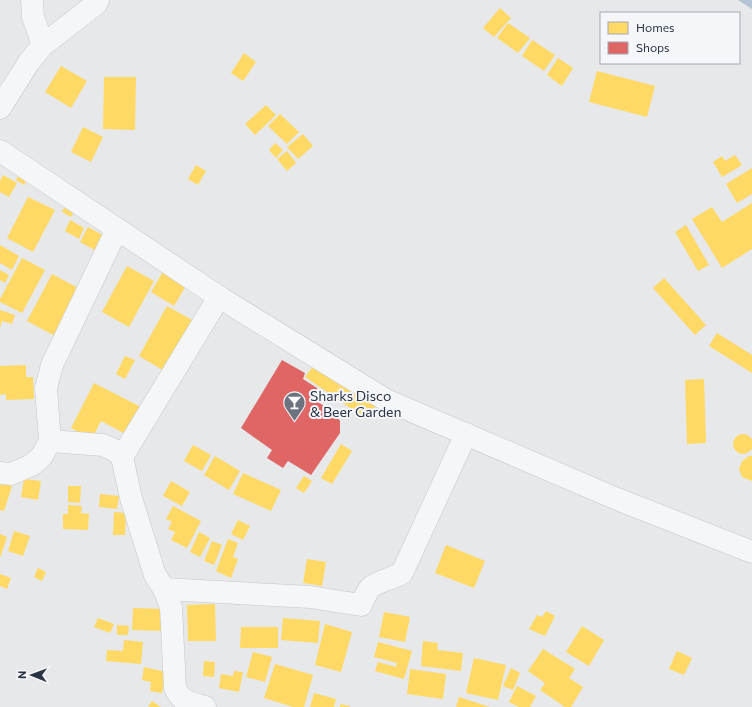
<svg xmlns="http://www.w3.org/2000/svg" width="752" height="707" viewBox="0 0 752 707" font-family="Commissioner,sans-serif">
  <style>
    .water { fill: #b4c4d5 }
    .homes { fill: #ffd966 }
    .shops { fill: #e06666 }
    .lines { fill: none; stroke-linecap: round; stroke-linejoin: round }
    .minor-casing { stroke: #c4c6c8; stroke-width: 23 }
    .minor { stroke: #f5f6f7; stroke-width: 22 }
    .labels { text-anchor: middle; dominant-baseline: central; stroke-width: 4; stroke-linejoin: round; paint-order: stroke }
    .poi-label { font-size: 14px; fill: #2b3445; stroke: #f4f6f9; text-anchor: start }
  </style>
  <rect width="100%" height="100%" fill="#e6e8ea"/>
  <polygon class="water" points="738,0 752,0 752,9"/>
  <g class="homes">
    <polygon points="500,8 511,18 494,37 483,28"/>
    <polygon points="508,23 530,38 518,53 497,38"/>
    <polygon points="532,40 555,55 544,71 522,56"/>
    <polygon points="244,53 256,62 243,81 231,73"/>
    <polygon points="558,58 573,68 562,86 547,75"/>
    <polygon points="61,66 87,81 71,108 45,92"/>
    <polygon points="597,71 655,86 647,117 589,102"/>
    <polygon points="104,77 136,77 135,130 103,129"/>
    <polygon points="266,105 276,115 255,135 245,124"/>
    <polygon points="280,114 299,132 287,144 268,126"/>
    <polygon points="83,127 103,137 91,162 71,152"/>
    <polygon points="303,134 313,146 298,159 287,147"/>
    <polygon points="275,143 283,150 276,158 269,150"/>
    <polygon points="287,151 296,163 287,171 277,159"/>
    <polygon points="735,155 742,165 722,177 713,162 722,156 725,161"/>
    <polygon points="196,165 206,171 198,185 188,179"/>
    <polygon points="752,168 752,194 737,203 726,184"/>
    <polygon points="19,174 28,179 24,185 16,180"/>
    <polygon points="3,175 17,183 9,197 0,192 0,181"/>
    <polygon points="28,197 55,210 33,252 7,238"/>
    <polygon points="752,203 752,249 722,268 692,219 712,207 722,222"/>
    <polygon points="66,204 76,209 71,217 62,212"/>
    <polygon points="70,220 84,228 79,239 65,231"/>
    <polygon points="686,225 709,265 698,271 675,232"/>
    <polygon points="88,227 108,238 100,253 80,242"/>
    <polygon points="0,245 19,256 12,270 0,263"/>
    <polygon points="22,258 45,270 22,313 0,302 0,299"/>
    <polygon points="127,266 154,281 129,327 102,312"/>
    <polygon points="0,270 9,275 5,283 0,280"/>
    <polygon points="164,270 187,284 174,306 151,292"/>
    <polygon points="52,274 80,289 55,336 27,321"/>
    <polygon points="664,278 706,325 695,335 653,288"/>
    <polygon points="167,306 194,321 166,372 139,356"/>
    <polygon points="0,310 15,315 12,324 2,321 0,328"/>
    <polygon points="717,333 752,355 752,373 709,346"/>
    <polygon points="125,356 135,360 125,379 116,374"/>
    <polygon points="26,365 26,377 33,377 34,399 6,400 6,394 0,395 0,366"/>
    <polygon points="314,365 341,383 333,396 305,377"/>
    <polygon points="704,379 706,443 687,444 685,380"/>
    <polygon points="342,382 377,404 368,419 333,397"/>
    <polygon points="94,383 141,407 127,435 101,421 92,439 71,428"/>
    <circle cx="743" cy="444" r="10"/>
    <polygon points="341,444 352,451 332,484 321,478"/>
    <polygon points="193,445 211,455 202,471 184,461"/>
    <polygon points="215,456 240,471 229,490 204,475"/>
    <polygon points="749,456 752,456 752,481 742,477 739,469 742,461"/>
    <polygon points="243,473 281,490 271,511 233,494"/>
    <polygon points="304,476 312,481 304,493 296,488"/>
    <polygon points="24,479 41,481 38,500 21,497"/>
    <polygon points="171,481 190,492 182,506 163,496"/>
    <polygon points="0,482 12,486 4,511 0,510"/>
    <polygon points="68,486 81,486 80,503 68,502"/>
    <polygon points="100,494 119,496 117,509 99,507"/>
    <polygon points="68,505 82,506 81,513 89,514 88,530 63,529 63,514 68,514"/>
    <polygon points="173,506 201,521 187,548 171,540 175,532 168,529 172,522 166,519"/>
    <polygon points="114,512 126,513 125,535 113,535"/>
    <polygon points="238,520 250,526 243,540 231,534"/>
    <polygon points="14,531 30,536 23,556 8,551"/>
    <polygon points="199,532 210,538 200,557 190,552"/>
    <polygon points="0,534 7,537 0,558"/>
    <polygon points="228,539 238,543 233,557 238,559 231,578 216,571"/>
    <polygon points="212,541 222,545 214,565 204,561"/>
    <polygon points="446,545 485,561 474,588 435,573"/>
    <polygon points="307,559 326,562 322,586 303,583"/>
    <polygon points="38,568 46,572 42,581 34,577"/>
    <polygon points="0,574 11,578 7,589 0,586"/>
    <polygon points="215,604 216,641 188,641 187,605"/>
    <polygon points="133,608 166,609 165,631 132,630"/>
    <polygon points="546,611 555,616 545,636 529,629 537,615 542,617"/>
    <polygon points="384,612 410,617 405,642 379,637"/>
    <polygon points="98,618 114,624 110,633 94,627"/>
    <polygon points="283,618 320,621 318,643 281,640"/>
    <polygon points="325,624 352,632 341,672 315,665"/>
    <polygon points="117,625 129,626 128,635 117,635"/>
    <polygon points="582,626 604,640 589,666 566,652"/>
    <polygon points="241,627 278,627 278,648 240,648"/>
    <polygon points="124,640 143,642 141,664 106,661 107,650 123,651"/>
    <polygon points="423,641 438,643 437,650 463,653 461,671 421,666"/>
    <polygon points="378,642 412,651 404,679 375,671 378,662 396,667 397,663 374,657"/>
    <polygon points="543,649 575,669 569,678 583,687 571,707 565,707 540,690 545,683 528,671"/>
    <polygon points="677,651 692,658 684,675 669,669"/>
    <polygon points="253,652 272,657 265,682 246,677"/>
    <polygon points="474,658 506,665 498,700 466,693"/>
    <polygon points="204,661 215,662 214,677 203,676"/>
    <polygon points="275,664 313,675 304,707 293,707 264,698"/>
    <polygon points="144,667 166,672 162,693 150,691 151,682 142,680"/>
    <polygon points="511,668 520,673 513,690 503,686"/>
    <polygon points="410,669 446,674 443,699 407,694"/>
    <polygon points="234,671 243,672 239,692 219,688 221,674 233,676"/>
    <polygon points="517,686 536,696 530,707 519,707 509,702"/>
    <polygon points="314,693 336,699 334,707 310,707"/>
    <polygon points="459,697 490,707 456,707"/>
    <polygon points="152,701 161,707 148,707"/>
    <polygon points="340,704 350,706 350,707 340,707"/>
  </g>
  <polygon class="shops" points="282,360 305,373 303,379 317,388 316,401 334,412 340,421 340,433 311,475 288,461 283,468 267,458 272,450 241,428"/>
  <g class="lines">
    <defs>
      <g id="minor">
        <polyline points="32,0 33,17 43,45"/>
        <polyline points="0,108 29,62 43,45 96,4 98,0"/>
        <polyline points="0,151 219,297 386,400 617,499 752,552"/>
        <path d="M50 441 103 445 114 450 122 457 131 498 155 575 164 589 171 607 175 688C181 702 191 703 205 707"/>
        <polyline points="122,457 219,297"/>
        <polyline points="0,473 11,474 32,465 42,456 50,441 46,388 52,365 117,229"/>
        <path d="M164 589 310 597 361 605C364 599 366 593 370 588 377 581 393 579 402 573L466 434"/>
      </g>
    </defs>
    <use href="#minor" class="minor-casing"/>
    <use href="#minor" class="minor"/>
  </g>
  <defs>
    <symbol id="bar-pin" viewBox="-11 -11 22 30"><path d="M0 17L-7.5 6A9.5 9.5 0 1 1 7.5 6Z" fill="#6c737f" stroke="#f4f6f9"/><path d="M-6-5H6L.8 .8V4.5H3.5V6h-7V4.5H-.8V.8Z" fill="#fff"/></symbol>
  </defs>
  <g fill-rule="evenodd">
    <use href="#bar-pin" x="282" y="390" width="25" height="34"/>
  </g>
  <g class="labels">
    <g class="poi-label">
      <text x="310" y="395">Sharks Disco<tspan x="310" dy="16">&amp; Beer Garden</tspan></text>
    </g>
  </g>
  <rect x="600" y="12" width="140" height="52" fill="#f4f6f9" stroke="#a4a8b1"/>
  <rect x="608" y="22" width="20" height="12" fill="#ffd966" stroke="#a4a8b1"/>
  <text x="636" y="32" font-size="12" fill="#2b3445">Homes</text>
  <rect x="608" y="42" width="20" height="12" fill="#e06666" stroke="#a4a8b1"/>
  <text x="636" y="52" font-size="12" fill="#2b3445">Shops</text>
  <g transform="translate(32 675) rotate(271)" stroke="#f4f6f9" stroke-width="3" paint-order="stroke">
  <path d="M0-3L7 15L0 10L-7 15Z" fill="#2b3445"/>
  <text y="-6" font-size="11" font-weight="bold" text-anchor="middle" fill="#2b3445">N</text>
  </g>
</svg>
